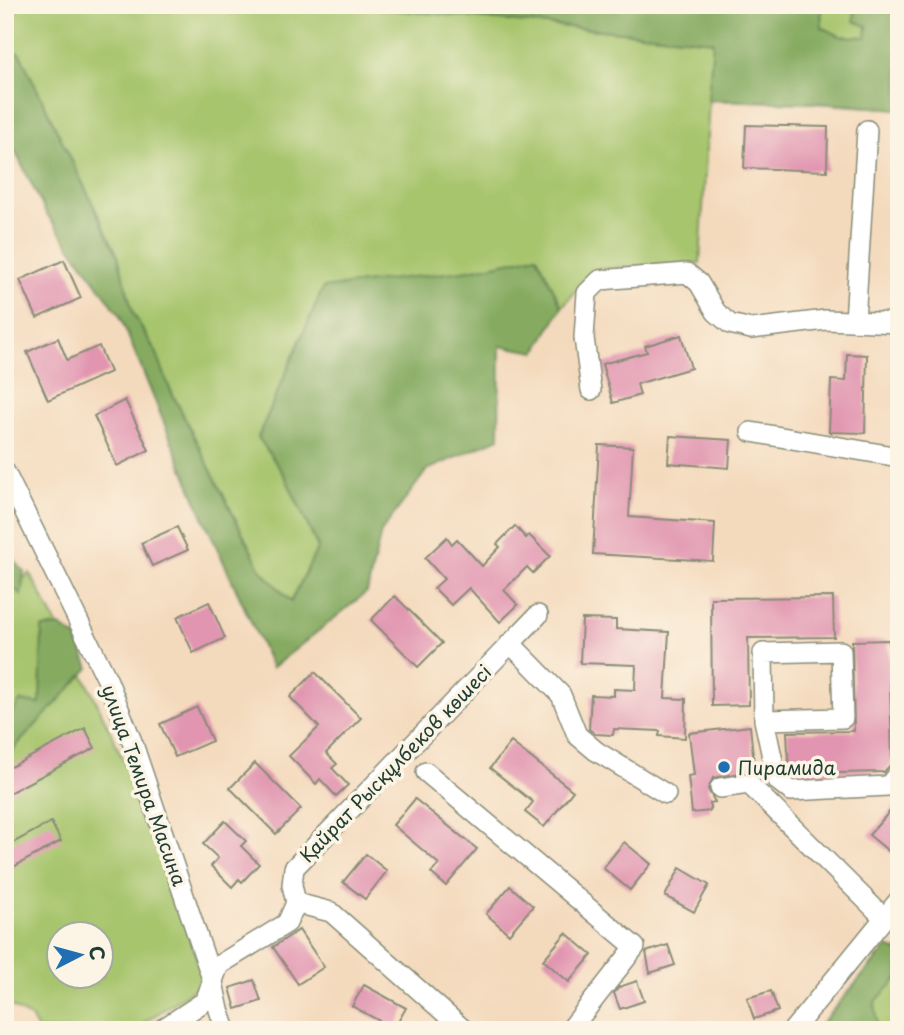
<svg xmlns="http://www.w3.org/2000/svg" width="904" height="1035" viewBox="0 0 904 1035" font-family="'Playpen Sans',sans-serif">
  <style>
    .green { fill: #a7c56d; stroke: #638150; stroke-width: 2; fill-rule: evenodd }
    .forest { fill: #85aa60; stroke: #52744a; stroke-width: 2 }
    .building { fill: #e195b0 }
    .lines { fill: none; stroke-linecap: round; stroke-linejoin: round }
    .minor-casing { stroke: #8a8c78; stroke-width: 22 }
    .minor { stroke: #fff; stroke-width: 19 }
    .poi-dot { fill: #1f6fb2; stroke: #fcf5e5; stroke-width: 2.5 }
    .labels { text-anchor: middle; dominant-baseline: central; stroke-width: 7; stroke-linejoin: round; paint-order: stroke }
    .street-label { font-size: 19px; fill: #1f3d34; stroke: #fcf5e5 }
    .poi-label { font-size: 19px; fill: #1f3d34; stroke: #fcf5e5; text-anchor: start }
  </style>
  <rect width="100%" height="100%" fill="#fcf5e5"/>
  <filter id="ink" filterUnits="userSpaceOnUse"><feTurbulence type="fractalNoise" baseFrequency=".0143" numOctaves="2"/><feDisplacementMap in="SourceGraphic" scale="14" xChannelSelector="R" yChannelSelector="G"/><feConvolveMatrix kernelMatrix="1 2 1 2 8 2 1 2 1" color-interpolation-filters="sRGB"/></filter>
  <filter id="wash" filterUnits="userSpaceOnUse"><feTurbulence type="fractalNoise" baseFrequency=".00686" numOctaves="4" result="noise"/><feDisplacementMap in="SourceGraphic" scale="28" xChannelSelector="R" yChannelSelector="G"/><feGaussianBlur stdDeviation="1.57" result="paint"/><feColorMatrix in="noise" values="0 0 0 0 0 0 0 0 0 0 0 0 0 0 0 0 0 1.4 0 .05"/><feComposite in="paint" operator="in"/></filter>
  <g filter="url(#wash)">
    <rect width="100%" height="100%" fill="#f4dabd"/>
    <g class="green">
      <polygon points="5,5 344,5 714,41 720,5 899,5 899,109 815,103 709,100 700,263 595,269 562,307 537,256 470,270 258,437 285,476 318,548 291,602 261,570 169,387 157,354 133,313 118,256 20,54 5,49"/>
      <path d="M5 573 14 586 30 573 93 694 142 801 205 982 133 1030H38L32 1019 5 1002ZM60 934H102V976H60Z"/>
      <polygon points="887,947 897,951 899,950 899,1030 816,1030"/>
    </g>
    <g class="forest">
      <polygon points="344,5 821,5 822,27 840,36 866,37 867,26 854,21 855,5 899,5 899,109 815,103 708,100 713,41"/>
      <polygon points="5,49 20,54 118,256 133,313 157,354 169,387 261,570 291,602 318,547 285,476 258,437 323,288 470,270 537,256 562,307 536,352 500,346 499,438 427,470 381,532 367,592 272,668 204,519 119,314 46,213 5,131"/>
      <polygon points="5,551 24,571 21,595 5,579"/>
      <polygon points="60,626 77,638 89,668 5,758 5,725 20,701 40,704 42,628"/>
      <polygon points="887,947 897,951 899,950 899,977 875,1002 878,1030 816,1030"/>
    </g>
    <g id="blocks">
      <g class="building">
        <polygon points="746,125 828,127 827,171 744,168"/>
        <polygon points="64,260 81,298 37,318 20,280"/>
        <polygon points="681,335 691,368 637,384 640,395 613,403 602,364 647,352 645,346"/>
        <polygon points="58,338 67,360 99,346 110,372 48,400 27,352"/>
        <polygon points="847,354 867,355 865,433 829,432 831,380 846,381"/>
        <polygon points="125,400 149,450 117,466 94,416"/>
        <polygon points="670,436 731,440 729,468 668,463"/>
        <polygon points="599,445 633,447 629,517 715,523 713,561 593,554"/>
        <polygon points="515,526 526,538 529,535 550,556 533,573 527,567 504,590 518,605 500,622 469,588 451,605 434,588 444,579 425,558 447,537 452,544 457,539 482,566 500,547 497,544"/>
        <polygon points="177,527 188,550 152,566 141,543"/>
        <polygon points="395,596 442,643 418,667 371,620"/>
        <polygon points="833,597 834,637 748,638 749,705 712,706 711,598"/>
        <polygon points="209,602 225,638 193,653 177,617"/>
        <polygon points="582,619 616,620 616,629 669,632 665,698 686,699 685,738 659,736 660,731 614,729 613,735 595,734 589,729 591,695 614,696 614,689 635,690 636,665 580,663"/>
        <polygon points="889,640 892,763 884,772 789,774 787,732 854,731 852,641"/>
        <polygon points="315,672 361,718 326,753 337,764 332,768 348,785 336,796 320,779 316,784 289,756 319,727 290,697"/>
        <polygon points="197,707 212,741 175,757 160,724"/>
        <polygon points="750,726 755,774 747,772 713,778 708,789 715,802 710,803 710,811 692,813 688,776 694,775 689,733"/>
        <polygon points="85,728 95,748 5,795 5,770"/>
        <polygon points="511,742 573,791 544,827 525,812 533,802 490,768"/>
        <polygon points="255,763 301,809 276,834 230,788"/>
        <polygon points="415,799 477,849 446,886 431,873 439,864 393,825"/>
        <polygon points="899,801 899,846 892,854 869,835"/>
        <polygon points="225,821 246,841 241,846 259,864 242,882 239,879 232,887 211,866 218,858 203,844"/>
        <polygon points="51,822 61,841 10,869 5,860 5,847"/>
        <polygon points="624,842 651,864 630,890 603,868"/>
        <polygon points="366,854 387,871 365,899 343,882"/>
        <polygon points="680,868 709,885 694,912 665,896"/>
        <polygon points="510,886 533,906 509,934 486,914"/>
        <polygon points="299,930 324,967 298,984 273,947"/>
        <polygon points="566,933 592,955 569,982 543,960"/>
        <polygon points="668,945 675,965 650,973 646,952"/>
        <polygon points="254,980 261,1001 236,1009 230,988"/>
        <polygon points="637,981 644,1001 620,1009 614,993 619,987"/>
        <polygon points="364,985 406,1008 394,1029 352,1006"/>
        <polygon points="771,991 778,1011 754,1019 747,998"/>
      </g>
    </g>
  </g>
  <g filter="url(#ink)">
    <use href="#blocks" fill-opacity="0" stroke="#8a8c78" stroke-width="2"/>
    <g class="lines">
      <defs>
        <g id="minor">
          <polyline points="855,321 867,130"/>
          <polyline points="591,390 584,338 587,293 600,280 687,273 699,283 716,312 730,324 751,329 826,320 899,323"/>
          <polyline points="751,432 899,457"/>
          <polyline points="5,472 108,681 133,744 213,982 219,1010 226,1030"/>
          <polyline points="510,643 561,695 577,735 596,751 666,794"/>
          <polyline points="764,720 843,718 841,651 763,653 764,720 777,780 791,791 888,786 899,773"/>
          <polyline points="426,772 635,947 570,1030"/>
          <polyline points="720,788 749,784 884,918"/>
          <polyline points="296,903 331,912 464,1030"/>
          <polyline points="161,1030 205,1001 219,965 287,923 296,903 292,885 294,868 538,615"/>
          <polyline points="793,1030 899,900"/>
        </g>
      </defs>
      <use href="#minor" class="minor-casing"/>
      <use href="#minor" class="minor"/>
    </g>
  </g>
  <circle class="poi-dot" cx="724" cy="767" r="7"/>
  <g class="labels">
    <g class="street-label">
      <text transform="translate(395 763) rotate(-46)">Қайрат Рысқұлбеков көшесі</text>
      <text transform="translate(145 785) rotate(70)">улица Темира Масина</text>
    </g>
    <g class="poi-label">
      <text x="738" y="767">Пирамида</text>
    </g>
  </g>
  <rect width="904" height="1035" fill="none" stroke="#fcf5e5" stroke-width="28"/>
  <g transform="translate(80 955) rotate(84)"><circle r="33" fill="#fcf5e5" stroke="#a4ab9e" stroke-width="2"/>
  <path d="M0-5L12 26L0 18L-12 26Z" fill="#1f6fb2"/>
  <text y="-10" font-size="19" font-weight="bold" text-anchor="middle" fill="#1f3d34">С</text>
  </g>
</svg>
